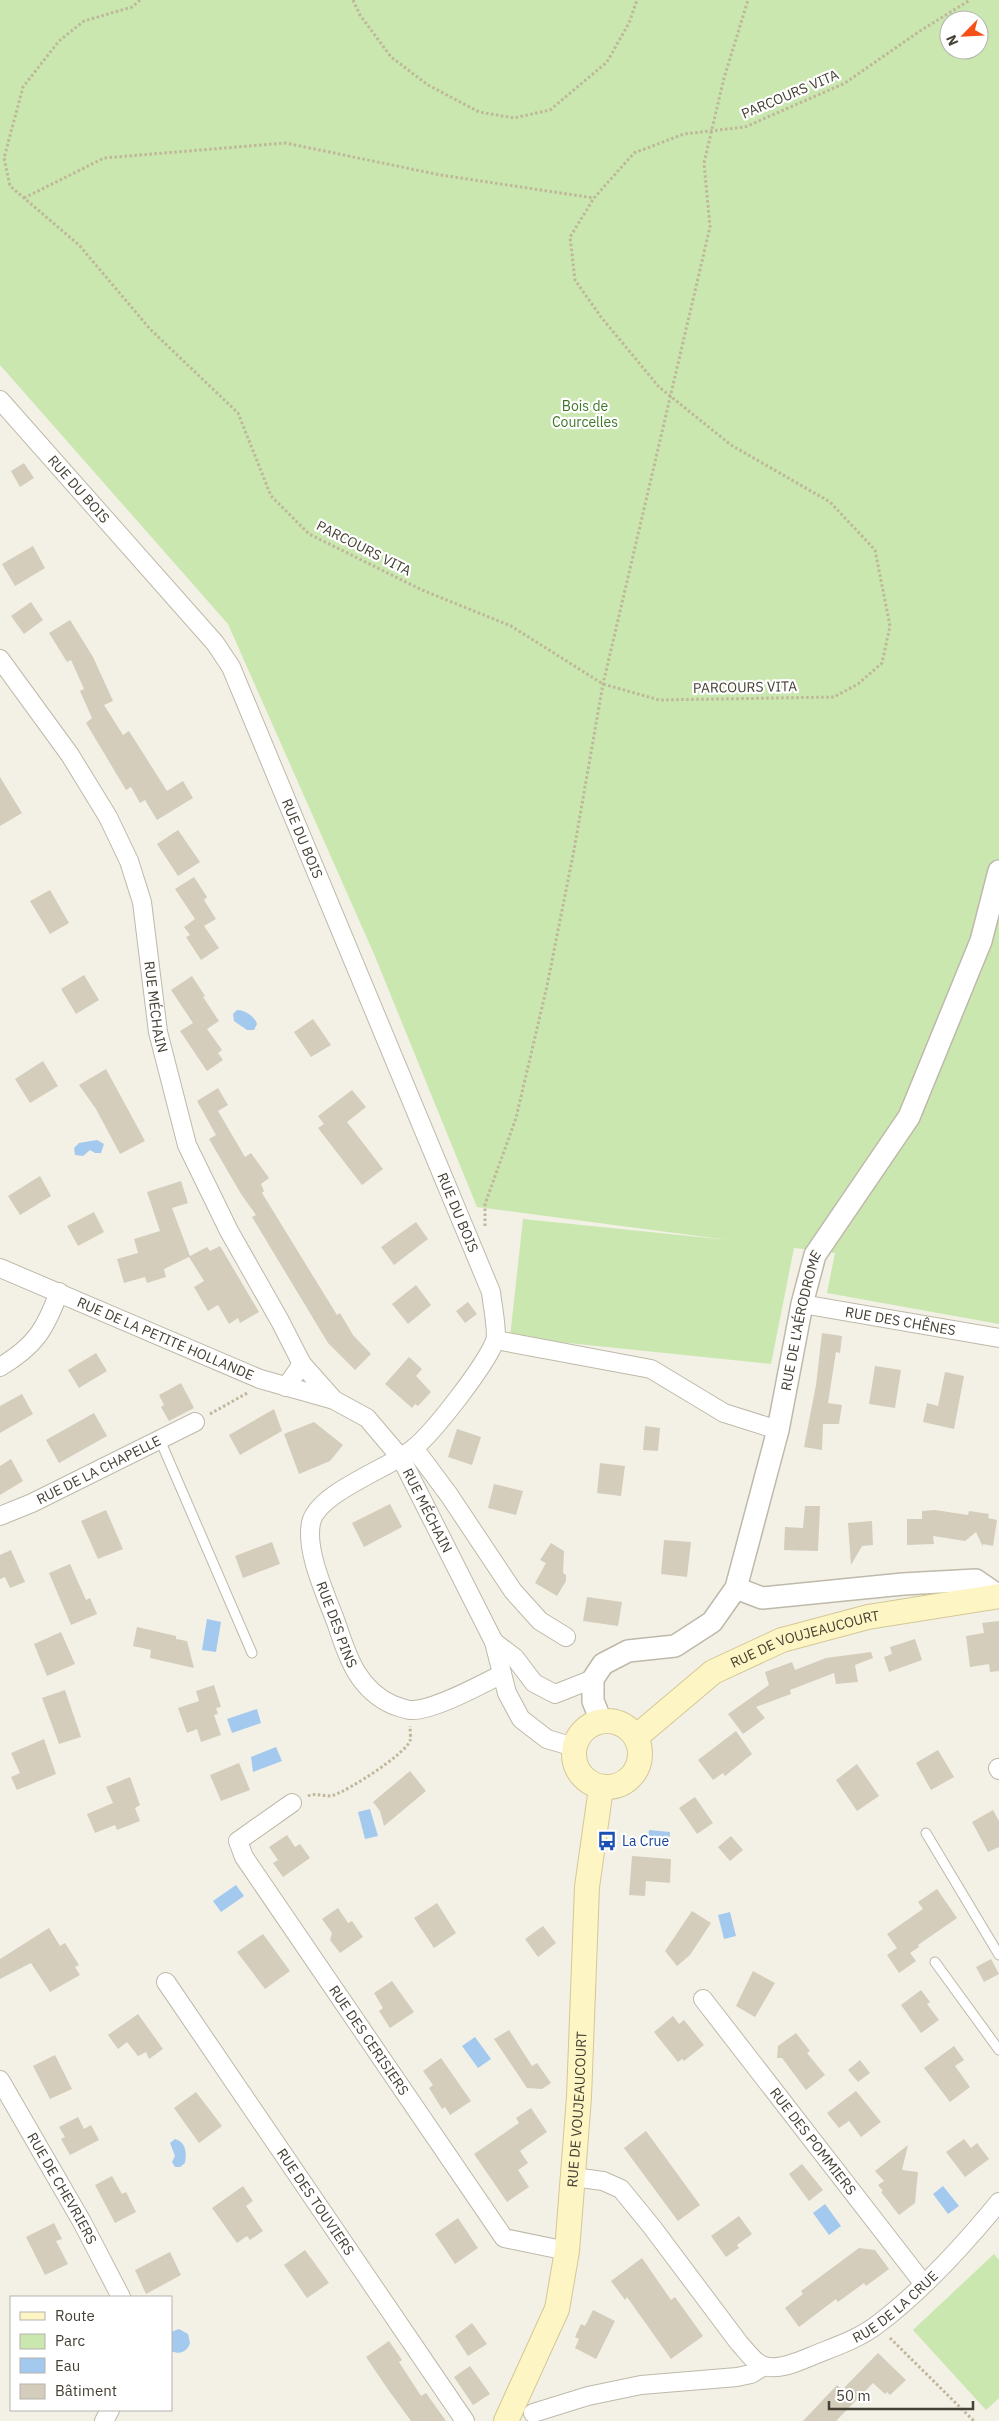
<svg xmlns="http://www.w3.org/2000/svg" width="999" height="2421" viewBox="0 0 999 2421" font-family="'IBM Plex Sans',sans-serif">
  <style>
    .green { fill: #c9e7af; fill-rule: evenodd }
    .water { fill: #a3c9ef }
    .building { fill: #d4cdbc }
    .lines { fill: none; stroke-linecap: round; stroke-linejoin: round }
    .service-casing { stroke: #beb9a9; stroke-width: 11 }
    .minor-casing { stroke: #beb9a9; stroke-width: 20 }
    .tertiary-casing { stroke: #beb9a9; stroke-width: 24 }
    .secondary-casing { stroke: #d3c896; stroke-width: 26 }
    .path { stroke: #c0b69a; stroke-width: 3; stroke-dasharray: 2.5 2.5; stroke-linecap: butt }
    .service { stroke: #fff; stroke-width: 9 }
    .minor { stroke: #fff; stroke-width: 18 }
    .tertiary { stroke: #fff; stroke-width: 21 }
    .secondary { stroke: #fef5c5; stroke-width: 24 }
    .labels { text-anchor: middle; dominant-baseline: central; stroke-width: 4.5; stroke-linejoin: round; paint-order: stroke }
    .street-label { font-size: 14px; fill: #464135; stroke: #fff }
    .park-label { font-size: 14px; fill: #3f7729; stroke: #fff }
    .transit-label { font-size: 14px; fill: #164399; stroke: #fff; text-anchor: start }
  </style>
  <rect width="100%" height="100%" fill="#f3f0e6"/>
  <g class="green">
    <path d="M0 0H999V1324L827 1293 835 1253 794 1248 771 1364 510 1337 523 1219 728 1240 477 1207 374 954 228 624 0 365ZM949 20H979V50H949Z"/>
    <polygon points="994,2254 999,2260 999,2398 986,2410 913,2330"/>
  </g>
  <g class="water">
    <path d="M237 1010C245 1010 255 1017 257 1024L254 1030H247L234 1021 233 1014Z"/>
    <polygon points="97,1140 104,1144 101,1153 95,1153 90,1150 83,1156 75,1155 74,1148 79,1143"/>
    <polygon points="207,1619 221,1622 216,1652 202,1650"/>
    <polygon points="257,1709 261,1723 232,1733 227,1719"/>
    <polygon points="276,1747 282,1761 253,1772 251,1757"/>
    <polygon points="370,1809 378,1836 365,1839 358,1812"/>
    <polygon points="649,1830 670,1832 669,1842 648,1840"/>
    <polygon points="236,1885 244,1896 221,1912 213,1901"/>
    <polygon points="730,1912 736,1936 724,1939 718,1915"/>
    <polygon points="475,2037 491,2059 478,2068 462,2046"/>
    <path d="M175 2139C186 2142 187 2153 185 2163L180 2167H175L172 2162 175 2156 170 2143Z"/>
    <polygon points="943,2186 959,2206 948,2214 933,2194"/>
    <polygon points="825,2204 841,2226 829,2235 813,2213"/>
    <path d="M179 2329 188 2334 190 2343C187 2352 180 2355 171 2351V2332Z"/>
  </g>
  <g class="building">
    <polygon points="24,463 34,478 20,487 11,471"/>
    <polygon points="33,546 45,568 15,586 2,564"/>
    <polygon points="31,602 43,620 24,634 11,616"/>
    <polygon points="70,620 93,657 113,701 104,705 123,735 129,731 167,791 183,781 193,798 157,820 145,800 140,803 131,787 126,790 86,723 92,718 80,691 84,689 71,660 67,662 49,633"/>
    <polygon points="0,777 22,813 0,826"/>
    <polygon points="178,830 200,862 178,876 157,844"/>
    <polygon points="194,877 207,897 204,900 216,919 204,926 219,948 201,960 186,937 190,935 184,927 195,919 175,889"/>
    <polygon points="50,890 69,923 50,934 30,901"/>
    <polygon points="84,975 99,1000 76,1014 61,989"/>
    <polygon points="192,976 205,996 203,997 219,1021 207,1029 222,1050 218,1053 223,1060 207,1071 180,1031 193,1023 171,990"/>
    <polygon points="313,1019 331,1045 311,1057 294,1032"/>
    <polygon points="43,1061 58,1086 30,1103 15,1079"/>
    <polygon points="106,1069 145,1141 120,1154 96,1109 79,1085"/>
    <polygon points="218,1088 228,1105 218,1111 245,1157 251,1153 269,1178 261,1184 264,1191 262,1193 337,1315 340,1313 353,1335 371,1354 355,1370 328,1343 252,1217 256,1215 241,1194 209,1139 216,1135 197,1101"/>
    <polygon points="352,1090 366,1107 347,1122 383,1169 362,1185 318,1128 324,1124 318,1116"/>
    <polygon points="40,1176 51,1196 20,1215 8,1196"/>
    <polygon points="181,1181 188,1203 172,1208 190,1256 207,1247 210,1251 220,1246 259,1312 240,1323 238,1318 229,1324 218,1305 208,1311 194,1287 204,1281 189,1257 164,1269 166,1277 147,1283 145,1277 124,1283 117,1259 138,1253 134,1239 160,1231 147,1192"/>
    <polygon points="94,1212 104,1232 78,1246 67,1226"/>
    <polygon points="416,1222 428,1239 394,1265 381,1247"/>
    <polygon points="416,1285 431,1305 408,1324 392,1304"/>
    <polygon points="468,1302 477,1314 465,1323 456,1311"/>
    <polygon points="822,1333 842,1336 840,1353 836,1352 828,1403 842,1405 839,1424 823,1424 822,1450 804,1447 816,1385"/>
    <polygon points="96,1353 107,1371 79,1388 68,1370"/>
    <polygon points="409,1357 422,1369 416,1376 431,1392 418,1406 415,1404 412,1408 385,1384"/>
    <polygon points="875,1366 901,1370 895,1408 869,1404"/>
    <polygon points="945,1372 964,1376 954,1429 923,1422 927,1403 938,1406"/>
    <polygon points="181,1383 194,1408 169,1421 161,1407 164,1405 159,1395"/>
    <polygon points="22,1394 33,1414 0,1433 0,1406"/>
    <polygon points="274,1409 282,1431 240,1455 229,1435"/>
    <polygon points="94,1413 107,1436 59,1463 46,1440"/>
    <polygon points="314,1422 343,1445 330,1461 299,1474 284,1434"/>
    <polygon points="645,1426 660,1428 658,1451 643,1450"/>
    <polygon points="457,1429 481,1437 472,1465 448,1457"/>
    <polygon points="11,1459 23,1481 0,1495 0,1466"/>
    <polygon points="600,1463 625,1466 621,1496 597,1493"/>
    <polygon points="494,1484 523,1491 516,1515 488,1508"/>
    <polygon points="390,1504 402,1527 364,1547 352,1523"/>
    <polygon points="805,1506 820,1506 818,1551 784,1550 785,1527 803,1528"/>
    <polygon points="106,1510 123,1549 98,1559 81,1521"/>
    <polygon points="935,1510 968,1515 969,1511 989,1514 988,1518 997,1520 993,1546 983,1544 983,1547 976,1532 965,1541 933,1536 934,1544 907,1545 907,1519 922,1519 922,1511"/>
    <polygon points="872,1521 873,1545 862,1546 851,1565 848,1523"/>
    <polygon points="664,1540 691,1542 687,1577 661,1574"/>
    <polygon points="272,1542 280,1564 243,1578 235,1556"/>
    <polygon points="551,1543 564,1551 563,1573 566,1575 566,1581 557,1596 535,1583 546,1563 540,1560"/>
    <polygon points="11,1550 25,1582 10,1588 5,1577 0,1579 0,1555"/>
    <polygon points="70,1564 86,1600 90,1598 97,1614 71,1625 49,1573"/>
    <polygon points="587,1597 622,1602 618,1626 583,1621"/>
    <polygon points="999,1621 999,1671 990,1672 989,1664 970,1667 966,1636 984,1633 982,1623"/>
    <polygon points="137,1627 176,1636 176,1639 187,1641 194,1668 150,1658 151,1650 133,1646"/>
    <polygon points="61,1632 75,1664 47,1676 34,1644"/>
    <polygon points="915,1639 922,1660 889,1672 884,1657 892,1654 890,1647"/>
    <polygon points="871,1652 873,1658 855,1665 858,1682 836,1684 834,1673 790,1690 791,1694 756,1707 765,1718 743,1734 728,1714 769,1685 765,1672 792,1662 795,1670 826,1658"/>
    <polygon points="214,1685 221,1707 216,1708 218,1714 214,1715 221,1735 201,1742 197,1729 187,1733 178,1708 199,1701 196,1691"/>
    <polygon points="65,1690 81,1737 59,1744 42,1698"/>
    <polygon points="736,1731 752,1754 725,1776 723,1773 713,1780 698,1760"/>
    <polygon points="44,1739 56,1774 17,1790 11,1777 20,1773 11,1753"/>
    <polygon points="938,1750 954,1777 931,1790 916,1763"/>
    <polygon points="239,1763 250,1790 221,1801 210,1775"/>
    <polygon points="857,1764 879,1796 857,1811 836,1780"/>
    <polygon points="410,1771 426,1791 384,1826 380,1811 373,1802"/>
    <polygon points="130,1777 140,1805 135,1808 140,1821 117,1830 115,1825 95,1833 87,1814 113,1803 106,1787"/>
    <polygon points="695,1797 713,1823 697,1834 679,1808"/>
    <polygon points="993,1810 999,1821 999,1847 988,1852 972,1822"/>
    <polygon points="287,1835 295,1847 300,1844 310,1858 283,1877 273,1863 278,1860 269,1847"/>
    <polygon points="731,1836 743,1850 730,1861 718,1847"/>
    <polygon points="632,1856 671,1859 670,1883 646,1881 645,1896 629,1895"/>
    <polygon points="937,1889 957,1918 918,1945 919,1947 910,1953 916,1961 899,1973 887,1955 897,1948 887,1934 923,1909 918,1902"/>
    <polygon points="437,1903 456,1933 434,1948 414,1918"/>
    <polygon points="338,1908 348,1923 352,1921 363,1937 340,1953 330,1940 332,1933 322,1919"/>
    <polygon points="692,1911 711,1923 690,1955 677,1966 665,1951"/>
    <polygon points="543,1926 556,1943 538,1957 525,1939"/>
    <polygon points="49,1928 60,1946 65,1943 79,1965 75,1967 80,1975 50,1992 31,1963 0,1979 0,1959"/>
    <polygon points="263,1934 290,1971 265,1989 237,1952"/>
    <polygon points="991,1959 999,1974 984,1982 976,1967"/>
    <polygon points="753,1971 775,1983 755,2017 736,2006"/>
    <polygon points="392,1981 414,2012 390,2028 379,2011 383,2008 374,1993"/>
    <polygon points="921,1990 930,2002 927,2004 939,2020 921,2033 901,2005"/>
    <polygon points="138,2014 163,2049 149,2059 146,2052 138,2056 127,2042 118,2049 108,2035"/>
    <polygon points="673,2016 679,2024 684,2020 704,2045 684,2061 682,2059 678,2062 654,2032"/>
    <polygon points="509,2030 532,2066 537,2063 551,2083 542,2089 527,2088 494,2039"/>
    <polygon points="796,2033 810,2051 807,2053 825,2075 806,2090 782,2058 777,2058 778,2046"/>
    <polygon points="954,2046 964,2060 955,2066 970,2087 950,2102 924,2068"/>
    <polygon points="55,2055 72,2089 50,2099 33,2066"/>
    <polygon points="441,2058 471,2101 450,2115 445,2107 442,2109 429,2088 433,2085 423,2071"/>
    <polygon points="860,2060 870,2073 858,2082 848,2070"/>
    <polygon points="856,2091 881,2122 861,2137 849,2121 839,2128 827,2113"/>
    <polygon points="196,2092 222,2126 199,2143 174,2108"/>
    <polygon points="531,2108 547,2132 520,2151 528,2163 518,2170 529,2187 507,2202 474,2154 519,2123 516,2118"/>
    <polygon points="78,2117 84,2129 91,2125 99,2140 70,2155 61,2139 65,2137 59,2127"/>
    <polygon points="646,2131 700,2205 678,2221 624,2148"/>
    <polygon points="964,2139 971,2148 977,2143 989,2159 965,2177 946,2152"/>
    <polygon points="908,2145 902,2170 918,2172 915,2203 899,2215 881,2192 883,2191 878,2185 884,2181 875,2171"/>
    <polygon points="802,2164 823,2190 809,2201 789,2174"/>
    <polygon points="112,2176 122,2194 126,2192 136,2212 115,2223 95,2185"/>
    <polygon points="243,2186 253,2201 246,2206 263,2231 250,2240 247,2236 237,2243 212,2208"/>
    <polygon points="739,2216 752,2234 737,2245 739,2248 726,2257 711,2236"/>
    <polygon points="458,2218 478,2248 455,2264 435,2234"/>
    <polygon points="54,2223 62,2239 56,2241 68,2264 45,2275 26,2237"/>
    <polygon points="859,2248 875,2250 889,2269 866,2286 864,2283 838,2302 836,2299 799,2327 785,2308 803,2294 801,2291"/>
    <polygon points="305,2250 329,2283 307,2298 284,2265"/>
    <polygon points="170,2252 181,2275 146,2294 135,2270"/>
    <polygon points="642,2258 671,2300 675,2297 703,2336 671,2359 627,2297 625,2300 611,2281"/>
    <polygon points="593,2310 615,2321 596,2359 575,2348 579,2339 575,2337 581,2324 585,2326"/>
    <polygon points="472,2323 487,2344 468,2356 455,2336"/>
    <polygon points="389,2341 402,2360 399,2362 421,2396 426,2393 446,2421 411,2421 387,2388 366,2357"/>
    <polygon points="878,2353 906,2380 890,2395 887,2392 885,2394 873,2383 836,2421 803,2421 837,2385 842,2390"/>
    <polygon points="470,2366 490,2394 473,2405 454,2377"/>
  </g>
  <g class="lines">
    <defs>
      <g id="service">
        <polyline points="160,1440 252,1653"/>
        <polyline points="926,1833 999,1955"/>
        <polyline points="935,1962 999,2050"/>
      </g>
      <g id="minor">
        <path id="s1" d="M0 400 215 643 231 667 491 1292C492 1303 498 1332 495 1341 485 1366 434 1432 413 1449 389 1468 317 1493 311 1523 305 1552 327 1597 337 1625 348 1659 359 1690 393 1705 399 1707 406 1710 411 1710 433 1711 482 1684 502 1674"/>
        <path id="s2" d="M0 659 70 755 108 817 129 861 142 902 158 1032 187 1145 229 1231 280 1321 302 1364"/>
        <path id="s3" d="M0 1268 260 1379 331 1399"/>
        <path id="s4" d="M802 1304 999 1338"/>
        <polyline points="496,1340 651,1369 724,1413 778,1430"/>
        <path d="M0 1367C35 1346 45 1330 59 1292"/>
        <path id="s5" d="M286 1387 302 1364 334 1400 367 1418 401 1458 494 1642 507 1693 521 1719 547 1739 574 1747"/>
        <polyline points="414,1448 449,1495 513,1591 540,1621 566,1637"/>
        <path id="s6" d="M0 1516 32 1503 195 1422"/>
        <polyline points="494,1642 515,1658 534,1683 555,1694 593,1679"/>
        <polyline points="998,1768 999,1770"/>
        <path id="s7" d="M292 1803 238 1841 244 1857 504 2238 567 2251"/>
        <path id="s8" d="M166 1982 465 2421"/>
        <path id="s9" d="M703 1999 923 2283"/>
        <path id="s10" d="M0 2080 82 2222 121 2297"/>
        <path id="s11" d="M573 2177 603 2181 621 2189 652 2227 739 2343C746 2350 754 2363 764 2366 778 2371 800 2361 812 2356 834 2347 859 2339 878 2324 923 2290 963 2246 999 2202"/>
        <polyline points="533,2413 588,2396 641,2385 737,2377 751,2374 764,2366"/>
        <polyline points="104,2421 110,2410"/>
      </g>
      <g id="tertiary">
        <polyline points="736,1588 762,1598 903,1584 976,1580 999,1596"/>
        <path id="s12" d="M601 1721 593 1701V1679L603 1664 628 1651 675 1646 712 1622 736 1588 778 1430 802 1304 815 1255 909 1117 981 941 999 871"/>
      </g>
      <g id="secondary">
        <circle cx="607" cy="1754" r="33"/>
        <path id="s13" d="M636 1737 713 1672 782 1640 868 1617 999 1596"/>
        <path id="s14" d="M506 2421 557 2309 567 2251 579 2097 587 1887 601 1788"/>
      </g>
    </defs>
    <use href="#service" class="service-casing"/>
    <use href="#minor" class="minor-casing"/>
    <use href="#tertiary" class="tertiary-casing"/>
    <use href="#secondary" class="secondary-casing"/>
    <g class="path">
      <polyline points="140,0 132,7 84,21 59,41 23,87 4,158 10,186 79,245 150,329 238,413 271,496 309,534 422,590 511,626 603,684 659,700 834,697 858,684 882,663 890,626 875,550 830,502 731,445 659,387 601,317 575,280 570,237 594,198 634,153 684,134 745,127 845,83 920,31 970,0"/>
      <polyline points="353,0 360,15 391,57 428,85 479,112 514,118 550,110 607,62 629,23 637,0"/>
      <polyline points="24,198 104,158 285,143 441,175 594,198"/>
      <polyline points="485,1226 485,1204 516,1118 547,986 574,850 603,684 710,227 704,163 724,78 748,0"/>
      <polyline points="210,1414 249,1392"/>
      <path d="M308 1796C317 1792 326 1798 334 1795 349 1790 404 1755 410 1741 411 1737 410 1731 410 1726"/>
      <polyline points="890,2338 974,2421"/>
    </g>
    <use href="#service" class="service"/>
    <use href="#minor" class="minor"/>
    <use href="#tertiary" class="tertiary"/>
    <use href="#secondary" class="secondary"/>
  </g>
  <defs>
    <symbol id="bus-bare" viewBox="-9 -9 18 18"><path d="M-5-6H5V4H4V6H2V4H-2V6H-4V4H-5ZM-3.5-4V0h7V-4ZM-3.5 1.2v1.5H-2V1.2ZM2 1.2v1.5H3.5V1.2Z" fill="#1a4fb4" stroke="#fff" stroke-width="2.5" paint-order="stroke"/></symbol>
  </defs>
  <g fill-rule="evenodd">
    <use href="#bus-bare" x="593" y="1827" width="28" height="28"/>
  </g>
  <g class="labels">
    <g class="street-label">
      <text transform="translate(790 94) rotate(-23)">PARCOURS VITA</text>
      <text stroke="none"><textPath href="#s1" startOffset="119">RUE DU BOIS</textPath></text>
      <text transform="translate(364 548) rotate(27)">PARCOURS VITA</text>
      <text transform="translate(745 687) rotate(-1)">PARCOURS VITA</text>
      <text stroke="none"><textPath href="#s1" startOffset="539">RUE DU BOIS</textPath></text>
      <text stroke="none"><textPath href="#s2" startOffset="389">RUE MÉCHAIN</textPath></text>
      <text stroke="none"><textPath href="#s1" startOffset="944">RUE DU BOIS</textPath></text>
      <text stroke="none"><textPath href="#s4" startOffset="100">RUE DES CHÊNES</textPath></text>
      <text stroke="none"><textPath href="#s12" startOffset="498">RUE DE L'AÉRODROME</textPath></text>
      <text stroke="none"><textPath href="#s3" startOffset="180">RUE DE LA PETITE HOLLANDE</textPath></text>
      <text stroke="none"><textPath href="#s6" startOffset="109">RUE DE LA CHAPELLE</textPath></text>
      <text stroke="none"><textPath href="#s5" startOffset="225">RUE MÉCHAIN</textPath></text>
      <text stroke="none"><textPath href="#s1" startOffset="1450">RUE DES PINS</textPath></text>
      <text stroke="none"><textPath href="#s13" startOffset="199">RUE DE VOUJEAUCOURT</textPath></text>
      <text stroke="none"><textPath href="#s7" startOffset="305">RUE DES CERISIERS</textPath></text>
      <text stroke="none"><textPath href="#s14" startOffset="324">RUE DE VOUJEAUCOURT</textPath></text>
      <text stroke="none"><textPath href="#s9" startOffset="180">RUE DES POMMIERS</textPath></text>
      <text stroke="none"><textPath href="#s10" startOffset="125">RUE DE CHEVRIERS</textPath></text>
      <text stroke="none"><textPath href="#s8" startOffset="266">RUE DES TOUVIERS</textPath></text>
      <text stroke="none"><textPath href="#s11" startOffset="426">RUE DE LA CRUE</textPath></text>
    </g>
    <g class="park-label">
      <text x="585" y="406">Bois de<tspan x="585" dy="16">Courcelles</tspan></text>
    </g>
    <g class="transit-label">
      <text x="622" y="1841">La Crue</text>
    </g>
  </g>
  <rect x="10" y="2296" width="162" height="115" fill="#ffffff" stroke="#b5b3ae"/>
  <rect x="20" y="2312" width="25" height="8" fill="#fef5c5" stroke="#b5b3ae"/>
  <text x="55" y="2321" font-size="15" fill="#464135">Route</text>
  <rect x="20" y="2334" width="25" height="15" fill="#c9e7af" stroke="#b5b3ae"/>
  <text x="55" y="2346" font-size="15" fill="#464135">Parc</text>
  <rect x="20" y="2358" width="25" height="15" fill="#a3c9ef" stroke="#b5b3ae"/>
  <text x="55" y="2371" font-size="15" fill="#464135">Eau</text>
  <rect x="20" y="2384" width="25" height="15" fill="#d4cdbc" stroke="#b5b3ae"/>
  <text x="55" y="2396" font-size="15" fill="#464135">Bâtiment</text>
  <g transform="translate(964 35) rotate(246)"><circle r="24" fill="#ffffff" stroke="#b5b3ae"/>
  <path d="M0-4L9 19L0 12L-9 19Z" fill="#f74f18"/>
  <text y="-8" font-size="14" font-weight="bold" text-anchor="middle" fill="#464135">N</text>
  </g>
  <path d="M829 2401v8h144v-8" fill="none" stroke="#464135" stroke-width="2.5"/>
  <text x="836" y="2401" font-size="15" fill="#464135" stroke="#ffffff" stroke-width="4" paint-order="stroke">50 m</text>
</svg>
